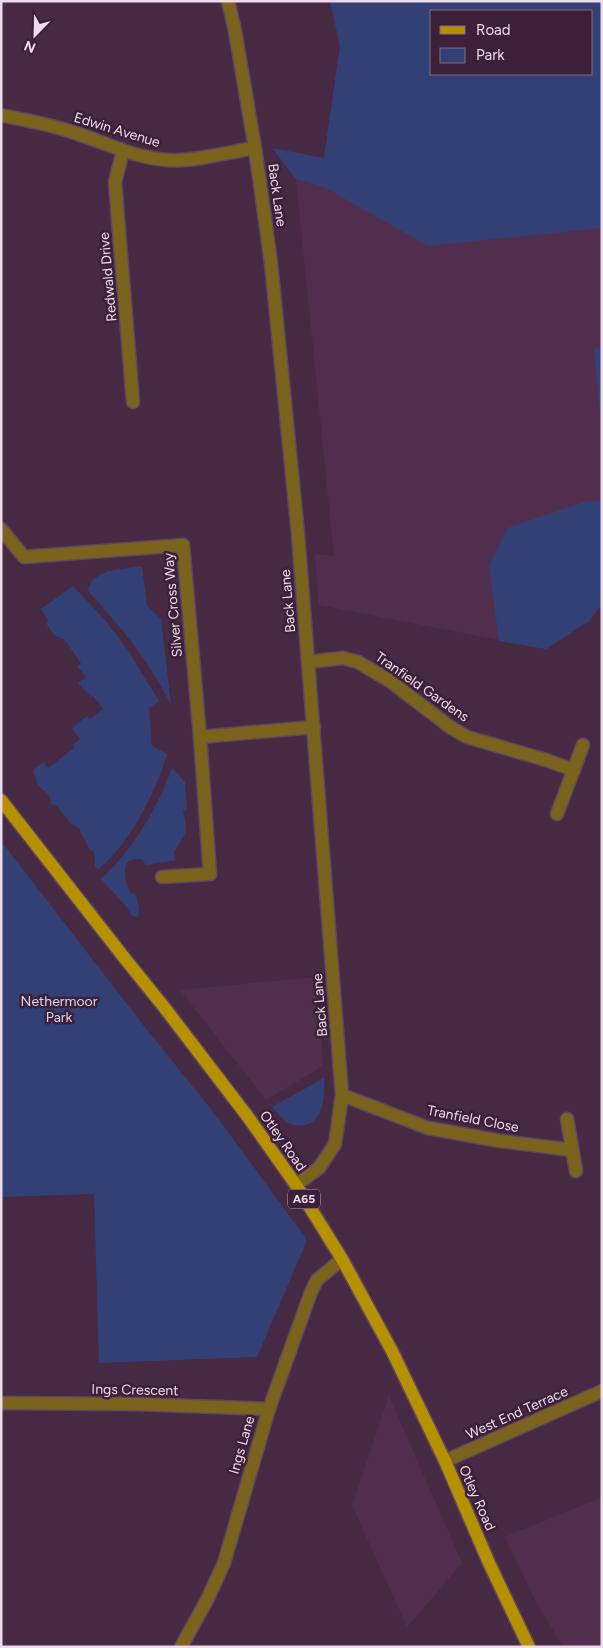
<svg xmlns="http://www.w3.org/2000/svg" width="603" height="1648" viewBox="0 0 603 1648" font-family="Figtree,sans-serif">
  <style>
    .built { fill: #512e4d; fill-rule: evenodd }
    .green { fill: #324075; fill-rule: evenodd }
    .lines { fill: none; stroke-linecap: round; stroke-linejoin: round }
    .minor-casing { stroke: #61465e; stroke-width: 15 }
    .major-casing { stroke: #61465e; stroke-width: 15 }
    .minor { stroke: #7a641d; stroke-width: 12 }
    .major { stroke: #b59100; stroke-width: 12 }
    .labels { text-anchor: middle; dominant-baseline: central; stroke-width: 5; stroke-linejoin: round; paint-order: stroke }
    .shield { fill: #3c2039; stroke: #b8a2b5; stroke-width: 1 }
    .shield-label { font-size: 12px; font-weight: bold; fill: #eddaea }
    .street-label { font-size: 14px; fill: #eddaea; stroke: #3c2039 }
    .park-label { font-size: 14px; fill: #d3dbf3; stroke: #3c2039 }
  </style>
  <rect width="100%" height="100%" fill="#462a43"/>
  <g class="built">
    <path d="M330 1H602V604L589 621 546 649 319 605 315 554 334 556 296 179 323 186 324 158 340 46ZM432 11H592V74H432Z"/>
    <polygon points="317,977 323,1066 266,1100 180,990"/>
    <polygon points="389,1396 462,1563 407,1627 352,1505"/>
    <polygon points="602,1497 602,1647 563,1647 535,1600 505,1537"/>
  </g>
  <g class="green">
    <path d="M330 1H602V228L428 246 324 187 296 179 272 148 324 158 340 46ZM432 11H592V74H432Z"/>
    <polygon points="602,348 602,438 594,349"/>
    <polygon points="602,500 602,604 589,621 546,649 499,641 489,565 507,528 584,502"/>
    <path d="M142 566 147 606 161 619 171 705C150 662 120 625 87 590L93 579 108 571Z"/>
    <path d="M73 586 104 619 127 649 159 701 149 708 152 746 167 754C155 794 130 843 98 870L95 866 94 852 90 850 79 828 71 824 57 806 51 804 49 795 38 785 33 770 44 762 48 768 74 748 72 745 80 739 72 728 87 716 90 719 103 709 93 696 91 697 78 683 86 677 78 667 81 663 64 639 55 636 47 625 48 619 41 609Z"/>
    <path d="M172 768 185 782 187 808 183 812C190 836 184 833 174 853L176 860 146 865 142 859C137 859 130 859 127 863 123 868 126 886 129 890 131 894 132 893 136 894L139 908 138 917 132 916 126 906 101 879C134 848 156 811 172 768Z"/>
    <polygon points="1,841 144,1026 214,1113 305,1237 306,1242 302,1252 257,1357 99,1363 94,1194 1,1197"/>
    <path d="M324 1078C325 1095 325 1120 305 1125 297 1127 289 1125 283 1119 279 1116 276 1111 272 1107Z"/>
  </g>
  <g class="lines">
    <defs>
      <g id="minor">
        <polyline points="228,1 235,31 255,148 271,263 298,534 342,1095 335,1144 319,1168 296,1185"/>
        <path d="M1 115C25 120 49 124 72 132 104 142 134 158 168 160 192 162 230 152 255 148"/>
        <polyline points="123,151 115,182 133,402"/>
        <polyline points="1,529 24,557 183,545 200,737 210,874 162,877"/>
        <polyline points="308,662 343,658 358,662 390,681 450,727 467,737 546,760 574,770"/>
        <polyline points="200,737 314,727"/>
        <polyline points="557,814 583,745"/>
        <polyline points="342,1095 428,1128 500,1141 572,1150"/>
        <polyline points="567,1119 576,1171"/>
        <polyline points="1,1403 136,1404 269,1409"/>
        <polyline points="445,1461 602,1391"/>
        <polyline points="181,1647 207,1600 224,1563 269,1409 311,1292 317,1280 342,1259"/>
      </g>
      <polyline id="major" points="1,800 126,960 164,1007 248,1117 296,1185 342,1259 392,1351 445,1461 489,1563 529,1647"/>
    </defs>
    <use href="#minor" class="minor-casing"/>
    <use href="#major" class="major-casing"/>
    <use href="#minor" class="minor"/>
    <use href="#major" class="major"/>
  </g>
  <g class="labels">
    <rect class="shield" x="288" y="1189.5" width="32" height="19" rx="4"/>
    <g class="shield-label">
      <text x="304" y="1199">A65</text>
    </g>
    <g class="street-label">
      <text transform="translate(117 130) rotate(17)">Edwin Avenue</text>
      <text transform="translate(277 195) rotate(82)">Back Lane</text>
      <text transform="translate(108 277) rotate(-95)">Redwald Drive</text>
      <text transform="translate(288 601) rotate(-95)">Back Lane</text>
      <text transform="translate(173 605) rotate(-95)">Silver Cross Way</text>
      <text transform="translate(422 687) rotate(35)">Tranfield Gardens</text>
      <text transform="translate(320 1005) rotate(-95)">Back Lane</text>
      <text transform="translate(473 1119) rotate(11)">Tranfield Close</text>
      <text transform="translate(283 1141) rotate(55)">Otley Road</text>
      <text transform="translate(135 1390) rotate(1)">Ings Crescent</text>
      <text transform="translate(517 1413) rotate(-24)">West End Terrace</text>
      <text transform="translate(242 1445) rotate(-74)">Ings Lane</text>
      <text transform="translate(477 1498) rotate(66)">Otley Road</text>
    </g>
    <g class="park-label">
      <text x="59" y="1001">Nethermoor<tspan x="59" dy="16">Park</tspan></text>
    </g>
  </g>
  <rect width="603" height="1648" fill="none" stroke="#eddaea" stroke-width="5"/>
  <rect x="430" y="10" width="162" height="65" fill="#3c2039" stroke="#836a80"/>
  <rect x="440" y="26" width="25" height="8" fill="#b59100" stroke="#836a80"/>
  <text x="476" y="35" font-size="15" fill="#eddaea">Road</text>
  <rect x="440" y="48" width="25" height="15" fill="#324075" stroke="#836a80"/>
  <text x="476" y="60" font-size="15" fill="#eddaea">Park</text>
  <g transform="translate(35 35) rotate(203)" stroke="#3c2039" stroke-width="4" paint-order="stroke">
  <path d="M0-4L9 19L0 12L-9 19Z" fill="#eddaea"/>
  <text y="-8" font-size="14" font-weight="bold" text-anchor="middle" fill="#eddaea">N</text>
  </g>
</svg>
